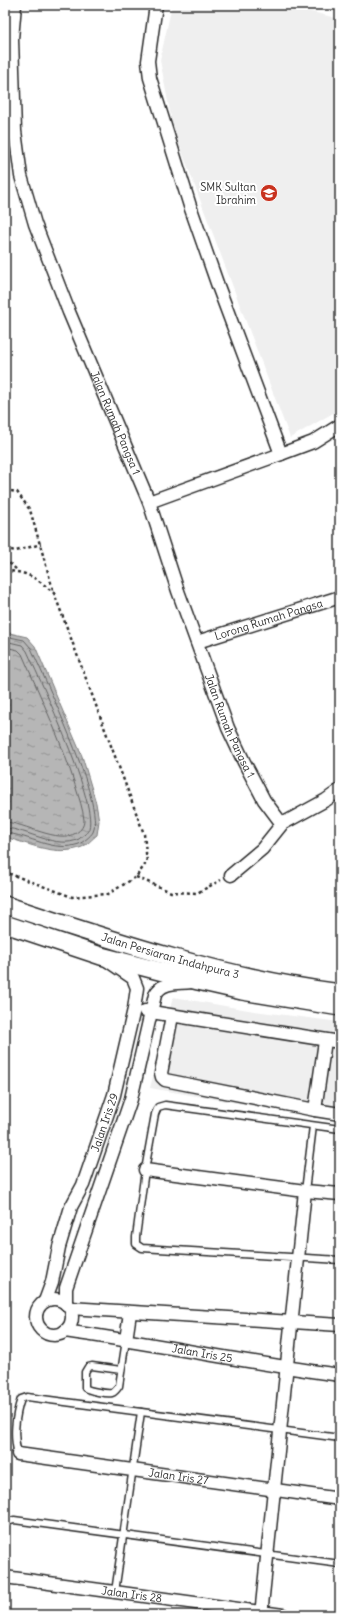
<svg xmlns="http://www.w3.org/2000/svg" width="345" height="1620" viewBox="0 0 345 1620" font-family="Delius,sans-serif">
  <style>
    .built { fill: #efefef }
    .water { fill: url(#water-ripples); stroke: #7e7e7e }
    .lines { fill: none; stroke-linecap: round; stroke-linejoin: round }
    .shore { stroke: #636363; stroke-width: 1 }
    .service-casing { stroke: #2b2b2b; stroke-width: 9 }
    .minor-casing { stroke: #2b2b2b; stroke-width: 15 }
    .secondary-casing { stroke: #2b2b2b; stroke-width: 20 }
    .path { stroke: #2b2b2b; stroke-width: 2.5; stroke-dasharray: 3 3; stroke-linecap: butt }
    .service { stroke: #fff; stroke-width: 6 }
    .minor { stroke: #fff; stroke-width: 12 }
    .secondary { stroke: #fff; stroke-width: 17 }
    .labels { text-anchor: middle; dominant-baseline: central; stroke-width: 4; stroke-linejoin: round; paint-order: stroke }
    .poi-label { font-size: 11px; fill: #2b2b2b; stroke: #fff; text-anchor: end }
    .street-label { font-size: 11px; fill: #2b2b2b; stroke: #fff }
  </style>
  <defs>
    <pattern id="water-ripples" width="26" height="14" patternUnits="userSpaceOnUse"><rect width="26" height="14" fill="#b6b6b6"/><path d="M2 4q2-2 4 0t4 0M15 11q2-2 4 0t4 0" fill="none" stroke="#949494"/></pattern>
  </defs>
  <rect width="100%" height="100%" fill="#fff"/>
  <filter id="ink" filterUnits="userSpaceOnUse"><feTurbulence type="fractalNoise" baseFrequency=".025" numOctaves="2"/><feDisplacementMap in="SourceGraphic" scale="8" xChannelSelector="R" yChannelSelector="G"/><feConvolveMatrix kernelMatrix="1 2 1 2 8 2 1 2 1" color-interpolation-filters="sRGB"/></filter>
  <g filter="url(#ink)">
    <g class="built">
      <polygon points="172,5 284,5 340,19 340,409 290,438 173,128 160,60"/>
      <polygon points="173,997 254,1011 340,1022 340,1121 150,1088"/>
    </g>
    <path class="water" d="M5 632 27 637 35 646 82 756 96 803 99 821 97 835C92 839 87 845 82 847 58 857 29 844 5 837Z"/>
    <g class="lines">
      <g class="shore">
        <path d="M5 636 24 640 31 648C45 680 105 804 93 832 91 836 83 842 79 844 53 853 30 835 5 833"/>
        <path d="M5 641 22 645 27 651C39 678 101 808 88 831 87 833 81 837 79 839 57 850 27 829 5 828"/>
        <path d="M5 647 18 650 22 654C41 698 62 742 76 788 79 798 83 809 84 820 84 826 81 830 76 833 58 844 25 823 5 822"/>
      </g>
      <defs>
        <g id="service">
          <polyline points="340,1129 165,1105 158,1107 155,1114 145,1170 136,1237 136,1244 142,1248 340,1260"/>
          <polyline points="305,1191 313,1126"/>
          <path d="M121 1370 92 1366 88 1367 85 1372V1388C90 1391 106 1394 112 1393 115 1392 117 1389 119 1386L126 1340"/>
          <path d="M18 1454C13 1437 15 1416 21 1399L27 1397 340 1438"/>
          <polyline points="5,1523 14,1520 340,1564"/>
          <polyline points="115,1592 141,1412"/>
        </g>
        <g id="minor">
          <path id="s1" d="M15 5 12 39 15 131 21 176 35 224 69 312 149 502 178 591 228 728 244 762 264 800 282 824"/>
          <polyline points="281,454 313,442 340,425"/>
          <polyline points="149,502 281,454 218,286 190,206 150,78 148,61 156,5"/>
          <path id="s2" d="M197 642 340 597"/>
          <polyline points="231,875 262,849 282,824 326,800 340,790"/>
          <polyline points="145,1011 340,1042"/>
          <polyline points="172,1016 161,1073 162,1077 165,1080 315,1110 340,1114"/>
          <polyline points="315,1110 325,1041"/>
          <polyline points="145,1170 305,1191 340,1194"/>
          <circle cx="54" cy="1317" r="18"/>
          <path id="s3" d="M45 1301 52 1282 59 1247 71 1207 83 1185 114 1095 134 1009 137 988 133 978 108 961"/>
          <path d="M66 1304V1288L131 1099 155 995C162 981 177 984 191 982"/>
          <polyline points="70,1308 340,1325"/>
          <path id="s4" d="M65 1331C157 1344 248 1363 340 1375"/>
          <polyline points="126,1340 130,1313"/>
          <path id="s5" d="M18 1454 340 1499"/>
          <path id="s6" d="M5 1577 283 1615"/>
          <polyline points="261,1615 305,1191"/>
        </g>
        <g id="secondary">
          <path id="s7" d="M5 905C114 941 225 978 340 993"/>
          <polyline points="5,924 101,956 198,981 242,991 340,1007"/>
        </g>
      </defs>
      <use href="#service" class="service-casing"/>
      <use href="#minor" class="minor-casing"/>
      <use href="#secondary" class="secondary-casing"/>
      <g class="path">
        <polyline points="5,490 17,492 30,510 54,593 144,834 147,862 136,877 108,894 72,897 5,872"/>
        <polyline points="5,549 16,551 41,544"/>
        <polyline points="5,559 18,571"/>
        <path d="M5 571C28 571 37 579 54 593"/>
        <polyline points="136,877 171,892 197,893 221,880"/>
      </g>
      <use href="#service" class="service"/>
      <use href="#minor" class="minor"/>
      <use href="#secondary" class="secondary"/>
    </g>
  </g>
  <defs>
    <symbol id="school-disc" viewBox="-11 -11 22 22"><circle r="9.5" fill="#c8321e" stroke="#fff"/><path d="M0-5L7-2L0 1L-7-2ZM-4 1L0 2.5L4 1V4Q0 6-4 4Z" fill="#fff"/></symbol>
  </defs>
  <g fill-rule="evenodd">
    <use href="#school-disc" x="259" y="183" width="20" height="20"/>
  </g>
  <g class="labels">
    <g class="poi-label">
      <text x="256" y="187">SMK Sultan<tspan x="256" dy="13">Ibrahim</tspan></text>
    </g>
    <g class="street-label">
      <text stroke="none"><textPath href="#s1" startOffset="436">Jalan Rumah Pangsa 1</textPath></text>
      <text stroke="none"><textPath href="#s2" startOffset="75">Lorong Rumah Pangsa</textPath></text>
      <text stroke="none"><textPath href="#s1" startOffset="760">Jalan Rumah Pangsa 1</textPath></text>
      <text stroke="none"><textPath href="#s7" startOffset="173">Jalan Persiaran Indahpura 3</textPath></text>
      <text stroke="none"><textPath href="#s3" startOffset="189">Jalan Iris 29</textPath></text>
      <text stroke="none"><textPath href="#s4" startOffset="139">Jalan Iris 25</textPath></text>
      <text stroke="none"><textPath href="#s5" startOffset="162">Jalan Iris 27</textPath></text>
      <text stroke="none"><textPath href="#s6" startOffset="128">Jalan Iris 28</textPath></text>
    </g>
  </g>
  <rect width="345" height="1620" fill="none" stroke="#fff" stroke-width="20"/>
  <rect x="10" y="10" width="325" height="1600" fill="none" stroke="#2b2b2b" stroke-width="1.5" filter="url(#ink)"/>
</svg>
